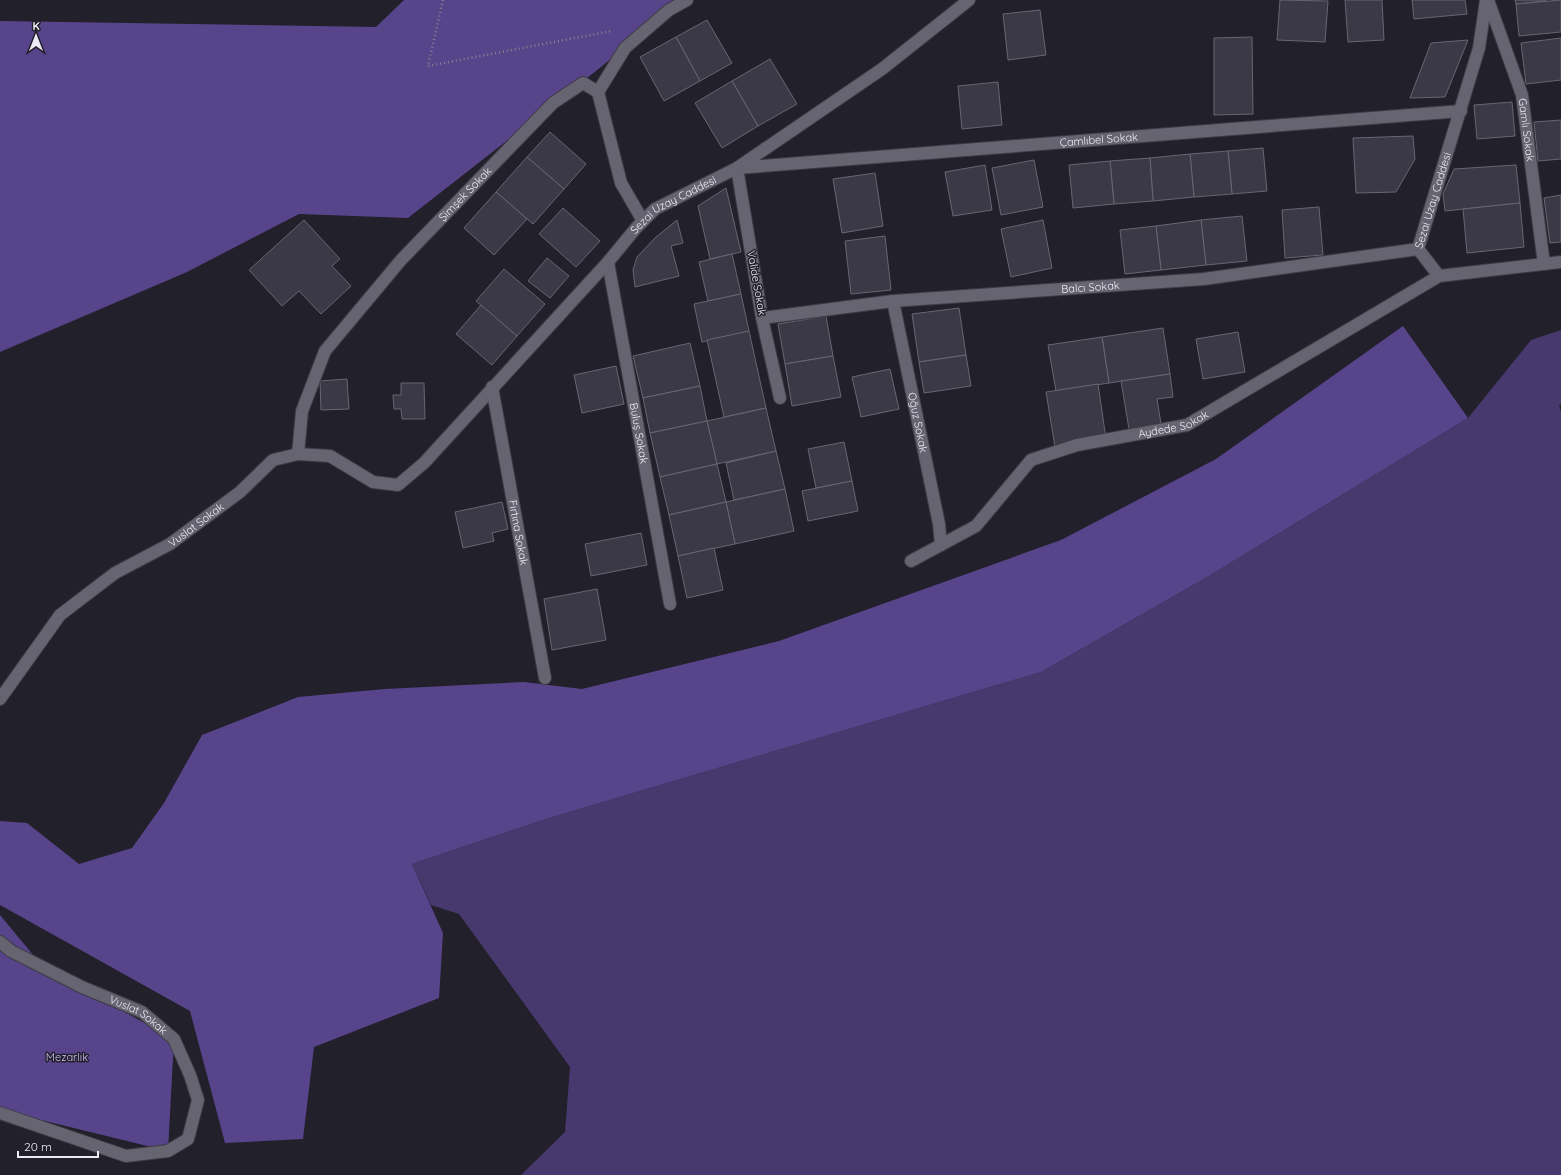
<svg xmlns="http://www.w3.org/2000/svg" width="1561" height="1175" viewBox="0 0 1561 1175" font-family="Quicksand,sans-serif">
  <style>
    .green { fill: #47396d }
    .forest { fill: #58448a }
    .building { fill: #3b3945; stroke: #686672 }
    .lines { fill: none; stroke-linecap: round; stroke-linejoin: round }
    .street-casing { stroke: #3e3b44; stroke-width: 14 }
    .path { stroke: #85838c; stroke-width: 2.5; stroke-dasharray: 1 3; stroke-linecap: butt }
    .street { stroke: #666471; stroke-width: 12 }
    .labels { text-anchor: middle; dominant-baseline: central; stroke-width: 3; stroke-linejoin: round; paint-order: stroke }
    .street-label { font-size: 11px; fill: #edebf3; stroke: #22202a }
    .park-label { font-size: 11px; fill: #cec1fd; stroke: #22202a }
  </style>
  <rect width="100%" height="100%" fill="#22202a"/>
  <polygon class="green" points="1561,330 1561,404 1559,405 1561,412 1561,1175 521,1175 565,1132 570,1067 459,914 431,905 412,864 546,819 1041,672 1209,576 1468,418 1531,340"/>
  <g class="forest">
    <polygon points="404,0 687,0 669,10 601,67 408,218 299,214 187,272 0,352 0,21 376,27"/>
    <polygon points="1403,326 1468,418 1209,576 1041,672 546,819 412,864 443,933 439,998 314,1047 303,1139 225,1143 190,1011 0,905 0,821 27,823 79,864 132,848 164,803 202,735 298,697 385,689 524,682 582,689 779,641 1061,540 1216,459"/>
    <polygon points="0,915 44,968 174,1039 168,1151 0,1110"/>
  </g>
  <g class="building">
    <polygon points="1280,0 1328,1 1325,42 1277,40"/>
    <polygon points="1345,0 1382,0 1384,40 1348,42"/>
    <polygon points="1412,0 1465,0 1467,14 1414,19"/>
    <polygon points="1515,0 1546,0 1546,1 1516,4"/>
    <polygon points="1561,0 1561,32 1519,36 1516,4"/>
    <polygon points="1040,10 1046,55 1008,60 1003,14"/>
    <polygon points="707,20 732,63 700,81 676,37"/>
    <polygon points="676,37 700,81 664,101 640,57"/>
    <polygon points="1252,37 1253,114 1214,115 1214,38"/>
    <polygon points="1561,38 1561,80 1526,84 1521,43"/>
    <polygon points="1468,40 1445,97 1410,98 1431,43"/>
    <polygon points="770,59 797,104 758,126 732,81"/>
    <polygon points="732,81 758,126 722,148 695,103"/>
    <polygon points="998,82 1002,125 962,129 958,86"/>
    <polygon points="1512,102 1515,136 1477,139 1474,105"/>
    <polygon points="1561,120 1561,159 1538,161 1534,122"/>
    <polygon points="550,132 586,164 564,189 527,157"/>
    <polygon points="1413,136 1415,159 1396,192 1356,193 1353,138"/>
    <polygon points="1263,148 1267,191 1232,194 1228,151"/>
    <polygon points="1228,151 1232,194 1194,197 1190,154"/>
    <polygon points="1190,154 1194,197 1153,201 1150,158"/>
    <polygon points="527,157 564,189 533,224 496,192"/>
    <polygon points="1150,158 1153,201 1114,204 1110,161"/>
    <polygon points="1034,160 1043,207 1001,215 992,168"/>
    <polygon points="1110,161 1114,204 1073,208 1069,165"/>
    <polygon points="985,165 992,210 953,216 945,172"/>
    <polygon points="1516,165 1520,203 1445,211 1443,194 1454,169"/>
    <polygon points="875,173 883,226 842,233 833,179"/>
    <polygon points="726,188 741,252 710,259 698,206"/>
    <polygon points="496,192 527,219 494,255 464,228"/>
    <polygon points="1561,195 1561,242 1550,243 1544,198"/>
    <polygon points="1520,203 1524,247 1467,253 1463,209"/>
    <polygon points="1319,207 1323,255 1285,258 1282,210"/>
    <polygon points="563,208 600,241 576,267 539,234"/>
    <polygon points="1242,216 1247,261 1206,265 1201,220"/>
    <polygon points="304,220 340,259 332,266 351,286 321,314 299,291 282,306 249,270"/>
    <polygon points="677,220 683,243 671,246 679,276 635,287 633,270 637,257 655,238"/>
    <polygon points="1043,220 1052,268 1011,277 1001,229"/>
    <polygon points="1201,220 1206,265 1161,270 1156,226"/>
    <polygon points="1156,226 1161,270 1125,274 1120,230"/>
    <polygon points="885,236 891,290 851,294 845,241"/>
    <polygon points="732,254 741,294 708,301 699,262"/>
    <polygon points="547,258 569,276 550,298 528,281"/>
    <polygon points="504,269 545,304 517,336 476,301"/>
    <polygon points="741,294 749,331 702,342 694,304"/>
    <polygon points="481,305 517,336 492,365 456,334"/>
    <polygon points="959,308 966,355 919,362 912,314"/>
    <polygon points="826,316 833,356 785,364 778,324"/>
    <polygon points="1163,328 1170,374 1109,383 1102,337"/>
    <polygon points="749,331 766,408 724,417 707,340"/>
    <polygon points="1238,332 1245,372 1203,379 1196,339"/>
    <polygon points="1102,337 1109,383 1056,391 1048,345"/>
    <polygon points="690,343 700,386 643,398 633,356"/>
    <polygon points="966,355 971,386 924,393 919,362"/>
    <polygon points="833,356 841,397 792,406 785,364"/>
    <polygon points="616,366 624,404 582,413 574,375"/>
    <polygon points="890,369 899,409 861,417 852,377"/>
    <polygon points="1170,374 1173,397 1157,399 1161,424 1129,429 1121,381"/>
    <polygon points="347,379 349,409 321,410 320,381"/>
    <polygon points="401,383 424,383 425,419 402,419 401,409 394,409 393,395 401,395"/>
    <polygon points="1098,384 1106,439 1055,447 1046,392"/>
    <polygon points="700,386 707,421 650,433 643,398"/>
    <polygon points="766,408 776,451 717,464 707,421"/>
    <polygon points="707,421 717,464 660,477 650,433"/>
    <polygon points="844,442 852,481 816,488 808,449"/>
    <polygon points="776,451 785,489 734,500 726,463"/>
    <polygon points="717,464 726,502 669,515 660,477"/>
    <polygon points="852,481 858,511 808,521 802,491"/>
    <polygon points="785,489 794,531 735,544 726,502"/>
    <polygon points="502,502 508,529 492,533 494,541 463,548 455,512"/>
    <polygon points="726,502 735,544 678,556 669,515"/>
    <polygon points="641,533 647,565 591,576 585,544"/>
    <polygon points="714,548 723,590 687,598 678,556"/>
    <polygon points="597,589 606,640 552,650 544,599"/>
  </g>
  <g class="lines">
    <defs>
      <g id="street">
        <path id="s1" d="M1488 0 1522 95 1544 264"/>
        <polyline points="598,92 625,48 669,10 687,0"/>
        <path id="s2" d="M608 262 670 604"/>
        <path id="s3" d="M1439 276 1418 249 1479 48 1486 0"/>
        <path id="s4" d="M893 301 939 524 941 545"/>
        <path id="s5" d="M762 318 893 301 1204 279 1418 249"/>
        <path id="s6" d="M492 387 545 678"/>
        <path id="s7" d="M780 398 762 318 737 168 1461 111"/>
        <path id="s8" d="M298 454 302 411 325 351 401 260 553 103 583 83 598 92 621 183 643 221"/>
        <path id="s9" d="M911 561 976 526 1031 460 1077 445 1187 425 1439 276 1561 262"/>
        <path id="s10" d="M0 699 60 615 115 573 170 544 240 492 273 460 298 454 330 456 373 482 398 485 424 463 608 262 636 228 655 209 737 168 882 69 969 0"/>
        <path id="s11" d="M0 942 11 951 82 987 142 1012 174 1039 190 1075 198 1100 188 1139 168 1151 126 1156 0 1113"/>
      </g>
    </defs>
    <use href="#street" class="street-casing"/>
    <polyline class="path" points="443,0 428,66 612,31"/>
    <use href="#street" class="street"/>
  </g>
  <g class="labels">
    <g class="street-label">
      <text stroke="none"><textPath href="#s1" startOffset="136">Gamlı Sokak</textPath></text>
      <text stroke="none"><textPath href="#s7" startOffset="597">Çamlıbel Sokak</textPath></text>
      <text stroke="none"><textPath href="#s8" startOffset="318">Şimşek Sokak</textPath></text>
      <text stroke="none"><textPath href="#s3" startOffset="85">Sezai Uzay Caddesi</textPath></text>
      <text stroke="none"><textPath href="#s10" startOffset="896">Sezai Uzay Caddesi</textPath></text>
      <text transform="translate(757 283) rotate(80)">Valide Sokak</text>
      <text stroke="none"><textPath href="#s5" startOffset="330">Balcı Sokak</textPath></text>
      <text stroke="none"><textPath href="#s4" startOffset="124">Oğuz Sokak</textPath></text>
      <text stroke="none"><textPath href="#s9" startOffset="307">Aydede Sokak</textPath></text>
      <text stroke="none"><textPath href="#s2" startOffset="174">Buluş Sokak</textPath></text>
      <text stroke="none"><textPath href="#s10" startOffset="267">Vuslat Sokak</textPath></text>
      <text stroke="none"><textPath href="#s6" startOffset="148">Fırtına Sokak</textPath></text>
      <text stroke="none"><textPath href="#s11" startOffset="157">Vuslat Sokak</textPath></text>
    </g>
    <g class="park-label">
      <text x="67" y="1057">Mezarlık</text>
    </g>
  </g>
  <g transform="translate(36 36)" stroke="#22202a" stroke-width="3" paint-order="stroke">
  <path d="M0-3L7 15L0 10L-7 15Z" fill="#edebf3"/>
  <text y="-6" font-size="11" font-weight="bold" text-anchor="middle" fill="#edebf3">K</text>
  </g>
  <path d="M18 1151v6h80v-6" fill="none" stroke="#edebf3" stroke-width="2"/>
  <text x="24" y="1151" font-size="12" fill="#edebf3" stroke="#22202a" stroke-width="3" paint-order="stroke">20 m</text>
</svg>
